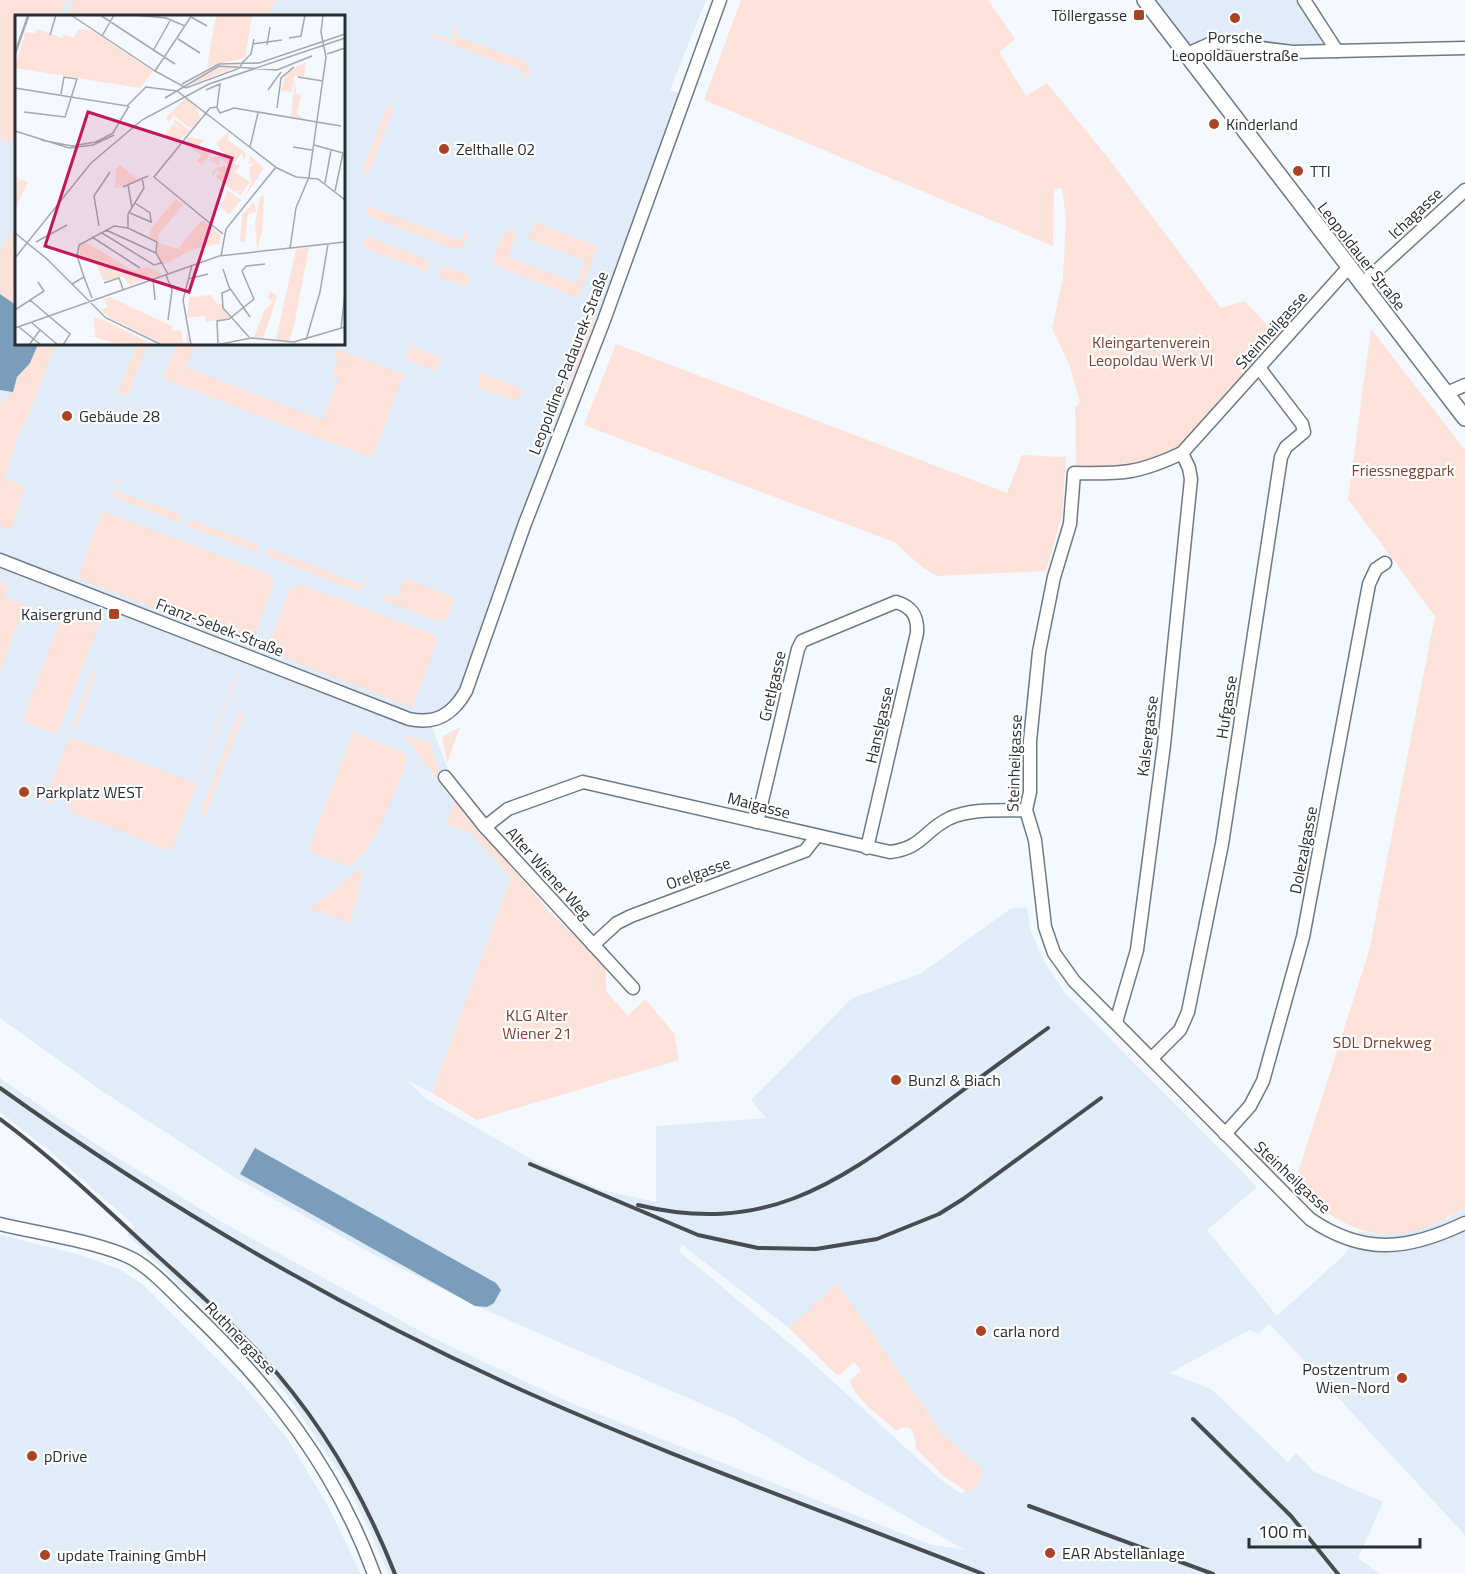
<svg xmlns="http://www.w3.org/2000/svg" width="1465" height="1574" viewBox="0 0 1465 1574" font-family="'Titillium Web',sans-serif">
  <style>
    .built { fill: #e0ecf7; fill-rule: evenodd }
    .green { fill: #fde2da }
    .water { fill: #7a9dbb }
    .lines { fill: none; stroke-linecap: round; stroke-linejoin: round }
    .minor-casing { stroke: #6d7a85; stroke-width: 15 }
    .major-casing { stroke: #6d7a85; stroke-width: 18 }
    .minor { stroke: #fff; stroke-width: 12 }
    .major { stroke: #fff; stroke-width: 15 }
    .rail { stroke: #474c51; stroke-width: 4 }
    .poi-dot { fill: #aa4224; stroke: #fff; stroke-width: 2 }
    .labels { text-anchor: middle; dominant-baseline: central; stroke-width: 4.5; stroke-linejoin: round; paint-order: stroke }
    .poi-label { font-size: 16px; fill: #292e33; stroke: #fff; text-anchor: start }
    .street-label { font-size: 16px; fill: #292e33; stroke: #fff }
    .park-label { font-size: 16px; fill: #7f4131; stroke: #fff }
    .inset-road { fill: none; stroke: #a2a8ad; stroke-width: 1.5 }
    .view { fill: #c2185b; fill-opacity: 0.15; stroke: #c2185b; stroke-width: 3 }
    .inset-edge { fill: none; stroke: #292e33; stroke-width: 3 }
  </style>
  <rect width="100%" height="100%" fill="#f3f9ff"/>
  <g class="built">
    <path d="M0 0H706L670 90 685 95 466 691 430 722 450 774 439 783 514 872 432 1093 407 1080 425 1098 536 1162 602 1190 656 1202V1126L766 1118 751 1100 852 998 920 974 1010 909 1027 907 1031 932 1044 961 1065 993 1257 1187 1207 1230 1277 1316 1345 1254 1359 1231 1381 1235 1447 1219 1465 1207V1535L1269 1323 1259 1334 1249 1330 1170 1373 1211 1389 1288 1462 1296 1453 1313 1471 1383 1502 1358 1558 1380 1574H389L348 1485 288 1396 242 1343 127 1235 135 1226 50 1151 0 1112V1078L97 1145 220 1221 431 1337 571 1403 669 1442 929 1544 965 1550 734 1418 476 1306 369 1252 236 1178 105 1093 0 1018ZM16 16H344V344H16ZM681 1244 789 1328 837 1284 943 1435 984 1471 974 1490 960 1493 940 1479 805 1356 680 1252Z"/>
    <polygon points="1148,0 1296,0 1319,36 1323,46 1214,41 1187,52"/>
    <polygon points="0,1235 81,1255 119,1269 142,1284 243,1385 287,1438 327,1504 361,1574 0,1574"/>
  </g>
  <g class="green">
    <polygon points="0,0 66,0 59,16 16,16 16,129 12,142 0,139"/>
    <polygon points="73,0 275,0 268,16 87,16 76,12 74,16 67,16"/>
    <path d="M741 0H988L1015 39 999 52 1026 96 1047 83 1109 159 1221 308 1245 301 1280 340 1237 383 1226 390 1230 396C1203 423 1174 462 1133 467 1114 469 1095 467 1076 468L1075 407 1080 403 1069 364 1052 328 1063 278 1066 218 1062 188 1054 189 1053 246 704 100Z"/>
    <polygon points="457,26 459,27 456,36 527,62 530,70 526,79 521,82 525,72 432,37 434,33 451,40"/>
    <polygon points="388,104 393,109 370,171 365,173 362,172"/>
    <polygon points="368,206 461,241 465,230 468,234 462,248 455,249 368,216 366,212"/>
    <polygon points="534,222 598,246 578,298 494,265 493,260 503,234 510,230 517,232 508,257 577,283 585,261 527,238 530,236"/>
    <polygon points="16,228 16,305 0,294 0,251"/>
    <polygon points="366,236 428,260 427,271 362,247"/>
    <polygon points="443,266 471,276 466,287 437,276"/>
    <polygon points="592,322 595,323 593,331 567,395 565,394"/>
    <path d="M1371 329 1465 450V1207C1397 1252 1351 1239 1294 1185L1369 951 1435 616 1348 499Z"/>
    <polygon points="38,344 55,344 25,425 21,426 4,478 26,487 11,530 0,526 0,403 12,394 0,390 15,391 17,377 30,363"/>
    <polygon points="137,344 148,344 129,393 124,396 118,393"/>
    <polygon points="177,344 195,344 186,367 322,420 339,378 332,375 338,360 333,358 336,349 404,374 372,458 163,379"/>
    <polygon points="616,344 1007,493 1022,455 1066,457 1062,516 1046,571 937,576 922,567 894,542 584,425"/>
    <polygon points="410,345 441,358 435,371 407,360"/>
    <polygon points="481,373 518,387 523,390 520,397 513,400 477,387"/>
    <polygon points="117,479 121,480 115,490 181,515 178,522 117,498 113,493"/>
    <polygon points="102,511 271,575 274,583 251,645 78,578"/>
    <polygon points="190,519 259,545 257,552 187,526"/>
    <polygon points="268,548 363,585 366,578 368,579 362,589 356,590 265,555"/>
    <polygon points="404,578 455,598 447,619 440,622 383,600 381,596 385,594 397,598"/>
    <polygon points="0,581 8,585 4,597 25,604 0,671"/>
    <polygon points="299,584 435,635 436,645 412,707 267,651 289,592"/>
    <polygon points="65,608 100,621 59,730 53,733 26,722 24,716"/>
    <polygon points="93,670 97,670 75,730 73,725"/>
    <polygon points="237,673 239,674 171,851 69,811 77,790 59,783 51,804 44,801 70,737 196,783"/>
    <polygon points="239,713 244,714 205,815 200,813"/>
    <polygon points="460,727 447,763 442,737"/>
    <path d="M353 732 406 754 407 760C397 785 374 856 348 866L310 852 309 849Z"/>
    <polygon points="405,736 429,741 441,775 442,780 439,783"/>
    <polygon points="455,802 551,913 606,966 606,991 628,1016 645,999 674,1033 679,1060 477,1120 432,1093 511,878 468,829 466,831 446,824"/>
    <polygon points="357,869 362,870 363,874 350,923 309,908 334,891"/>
    <path d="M837 1283 943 1435 984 1471 974 1490 967 1492 945 1477 916 1449 914 1434 910 1428 902 1427 897 1431C885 1421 852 1396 850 1381L861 1370 854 1362 838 1376 789 1328Z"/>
  </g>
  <g class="water">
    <polygon points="0,294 16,305 16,344 38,344 30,363 17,377 13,392 0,390"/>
    <polygon points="255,1148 496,1283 501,1290 494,1303 487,1307 475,1306 240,1174"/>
  </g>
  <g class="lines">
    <defs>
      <g id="minor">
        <polyline points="1304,0 1337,51"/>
        <polyline points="1187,54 1214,42 1292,52 1465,48"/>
        <path d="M1348 268 1182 453C1138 474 1121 474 1074 473L1070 524 1054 577 1039 652 1030 741V792L1026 810 1035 840 1045 927 1054 953 1074 981 1310 1219C1364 1256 1409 1250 1465 1223"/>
        <polyline points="1361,285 1465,190"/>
        <polyline points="1447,393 1465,385"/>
        <path d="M0 560 409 719C436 725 453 714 466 691L524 526 603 323 720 0"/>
        <polyline points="445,777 485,827 633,988"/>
        <path d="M757 822 798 649 802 641 896 602C913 607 918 617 917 633L867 848"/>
        <path d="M485 827 508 809 583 782 890 852C923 848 924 830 950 818 973 808 1001 811 1026 810"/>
        <polyline points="593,945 617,923 631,916 805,851 816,837"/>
        <polyline points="1116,1022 1137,950 1164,745 1191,479 1189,468 1182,453"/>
        <polyline points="1152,1058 1180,1030 1188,1012 1222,844 1281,457 1286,447 1304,432 1302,424 1260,369"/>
        <polyline points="1225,1134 1250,1106 1263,1081 1303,937 1369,584 1376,569 1385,563"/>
        <path d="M0 1224C36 1233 101 1242 133 1259 154 1271 173 1293 191 1310 271 1386 336 1470 374 1574"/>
      </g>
      <polyline id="major" points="1145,0 1465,418"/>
    </defs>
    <use href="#minor" class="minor-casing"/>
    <use href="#major" class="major-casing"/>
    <use href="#minor" class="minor"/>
    <use href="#major" class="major"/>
    <g class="rail">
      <path d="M0 1088C158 1201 329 1302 506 1383 662 1454 824 1511 983 1574"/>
      <path d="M0 1119C50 1156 96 1199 141 1241 182 1278 223 1314 260 1354 319 1418 363 1493 395 1574"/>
      <polyline points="530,1164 698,1235 758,1248 816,1249 877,1239 939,1214 963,1199 1101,1098"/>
      <path d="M638 1205C761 1235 833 1187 927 1117 967 1087 1008 1057 1048 1028"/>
      <polyline points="1193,1419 1291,1516 1338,1574"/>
      <polyline points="1029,1506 1213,1574"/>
    </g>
  </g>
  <g class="poi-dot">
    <rect x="1133" y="9" width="12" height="12" rx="3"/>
    <circle cx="1235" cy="18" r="6"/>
    <circle cx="1214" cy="124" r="6"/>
    <circle cx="444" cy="149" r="6"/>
    <circle cx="1298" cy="171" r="6"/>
    <circle cx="67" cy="416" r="6"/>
    <rect x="108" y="608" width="12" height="12" rx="3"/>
    <circle cx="24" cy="792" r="6"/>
    <circle cx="896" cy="1080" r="6"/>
    <circle cx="981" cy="1331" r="6"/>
    <circle cx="1402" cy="1378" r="6"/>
    <circle cx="32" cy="1456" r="6"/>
    <circle cx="1050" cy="1553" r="6"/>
    <circle cx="45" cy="1555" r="6"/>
  </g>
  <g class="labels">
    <g class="poi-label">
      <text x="1127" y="15" text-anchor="end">Töllergasse</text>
      <text x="1235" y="37" text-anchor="middle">Porsche<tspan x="1235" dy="18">Leopoldauerstraße</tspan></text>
      <text x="1226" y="124">Kinderland</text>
      <text x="456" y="149">Zelthalle 02</text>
      <text x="1310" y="171">TTI</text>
      <text x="79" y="416">Gebäude 28</text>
      <text x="102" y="614" text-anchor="end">Kaisergrund</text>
      <text x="36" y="792">Parkplatz WEST</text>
      <text x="908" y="1080">Bunzl &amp; Biach</text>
      <text x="993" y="1331">carla nord</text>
      <text x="1390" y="1369" text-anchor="end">Postzentrum<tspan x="1390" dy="18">Wien-Nord</tspan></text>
      <text x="44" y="1456">pDrive</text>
      <text x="1062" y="1553">EAR Abstellanlage</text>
      <text x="57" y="1555">update Training GmbH</text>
    </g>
    <g class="street-label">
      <text transform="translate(1415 213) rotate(-43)">Ichagasse</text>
      <text transform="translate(1362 256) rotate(52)">Leopoldauer Straße</text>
      <text transform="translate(1271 330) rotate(-48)">Steinheilgasse</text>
      <text transform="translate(568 363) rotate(-69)">Leopoldine-Padaurek-Straße</text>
      <text transform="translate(220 627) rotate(21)">Franz-Sebek-Straße</text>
      <text transform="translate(772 686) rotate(-77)">Gretlgasse</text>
      <text transform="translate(1226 707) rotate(-81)">Hufgasse</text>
      <text transform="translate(879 725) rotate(-77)">Hanslgasse</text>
      <text transform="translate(1147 736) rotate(-83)">Kalsergasse</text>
      <text transform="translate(1014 763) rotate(-88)">Steinheilgasse</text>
      <text transform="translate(759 805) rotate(14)">Maigasse</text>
      <text transform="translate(1303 850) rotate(-79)">Dolezalgasse</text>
      <text transform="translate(549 873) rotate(48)">Alter Wiener Weg</text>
      <text transform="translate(698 873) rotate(-20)">Orelgasse</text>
      <text transform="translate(1293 1177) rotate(43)">Steinheilgasse</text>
      <text transform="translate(241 1338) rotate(46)">Ruthnergasse</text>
    </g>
    <g class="park-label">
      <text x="1151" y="342">Kleingartenverein<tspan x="1151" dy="18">Leopoldau Werk VI</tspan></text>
      <text x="1403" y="470">Friessneggpark</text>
      <text x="537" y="1015">KLG Alter<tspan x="537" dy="18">Wiener 21</tspan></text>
      <text x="1382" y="1042">SDL Drnekweg</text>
    </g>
  </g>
  <g transform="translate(15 15)">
    <rect width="330" height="330" fill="#f3f9ff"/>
    <path d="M201 0H237L230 43 192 52ZM22 14 47 23 48 19 59 23 63 14 76 15 138 56 125 73 0 53 10 17 20 19ZM291 47 289 62 279 61 277 77 266 76 271 57ZM226 50 178 69 176 67 202 52ZM280 63 281 79 286 80 282 99 290 104 276 102ZM171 83 181 91 185 104 176 114 159 101 153 107 151 102ZM160 104 175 116 161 128 149 121 158 109 169 117 159 108ZM214 117 213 125 231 138 229 147 227 138 219 148 225 151 220 157 235 167 225 181 222 177 228 173 220 177 200 161 206 158 201 154 199 161 197 158 201 153 214 150 205 143 204 151 194 144 210 140 201 128ZM174 122 190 125 181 133 196 138 187 150 177 143 182 146 187 140 169 129ZM234 140 249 153 229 183 236 168 234 153 239 148 231 149 235 147ZM105 150 122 164 131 161 100 174 101 154ZM0 161 4 163 1 169 6 164 13 167 0 194ZM213 175 226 185 214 200 202 188H207ZM249 180 247 217 242 235 240 208 245 182ZM161 184 168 190 143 220 144 227 139 225 134 222 137 212ZM239 187 241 197 233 199 230 227 225 226 227 200ZM187 205 206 220 204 229 178 234 148 250 142 240 143 228 168 235 164 232ZM71 227 118 256 132 252 147 259 115 270 108 262 88 266 82 251 71 244 65 246 64 231ZM294 232 279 311 274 325H261L281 234ZM255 276 262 281 255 304 248 323 239 322 250 294 258 287 253 282ZM196 280 202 289H207L214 303 191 307 190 301 172 303 174 282ZM95 282 157 311 158 316 166 315 168 328 172 326 171 315 175 330H150L97 304 85 295 93 292 88 284ZM79 302 89 305 139 330 99 328 80 322Z" fill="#fde2da"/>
    <path class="inset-road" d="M56 0 140 56M85 0 160 49M119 0 151 3 170 11M177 0 140 56 171 73 225 53 227 48M176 2 192 11M35 20 41 0M87 21 99 0M274 23 286 21 290 0M163 24 185 38M238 29 267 25M252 30 255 12M138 36 156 4M0 37 13 0M312 39 330 33M0 40 14 0M227 48 236 39 239 24M283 62 308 66M167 69 204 49 244 48 330 19M0 73 112 91 131 72 162 76 262 153 281 162 303 164 330 185M191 75 205 69 202 92 195 93 139 162 208 219M253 75 266 57M150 83 204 51 262 55 297 41M202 93 205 98 219 93 302 107M262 93 266 63 279 52M9 97 50 102 62 64 49 62 46 79M302 107 326 111M0 116 54 133 78 130 99 120M26 125 57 131 81 127 98 118 114 91M299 130 328 138M235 132 243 98M278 132 297 135M310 168 316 135M113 170 117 193M108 172 133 161M320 176 328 138M115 198 136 207 135 198 120 188M84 211 79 181 95 157M113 213V199L129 173 127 163M91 215 141 238M0 218 32 244 91 303 147 330M87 218 139 250 146 248M77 222 125 253M21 227 52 210M275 233 281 193 294 162 311 42 306 17 308 0M206 241 211 214 261 152M0 243 76 148 127 105 194 69 330 23M231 251 250 249M208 254 214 272 235 302M151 260 157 275 153 305M69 262 77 283M138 264 140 285M173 264 193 259M89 268 104 263 108 274M57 269 69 262 62 241 64 230 99 211 113 213 142 227 141 238 153 259M216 274 207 278 208 293 234 322M15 285 55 319 48 330M0 295 29 276 23 267M17 308 43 330M4 312 26 330M0 313 204 241 330 227M326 313 330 278M291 325 305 277 313 229M203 328 202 306 214 304 239 284 227 256 231 251M14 330 25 315M176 330 168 285 177 250M201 330 236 323 279 327 330 312"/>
    <path class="view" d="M73 97 217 143 174 277 30 231Z"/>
    <rect width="330" height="330" class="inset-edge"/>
  </g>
  <path d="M1249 1538v9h171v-9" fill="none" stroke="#292e33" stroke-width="3"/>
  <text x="1258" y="1538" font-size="18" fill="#292e33" stroke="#ffffff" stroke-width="4.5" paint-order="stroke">100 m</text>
</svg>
